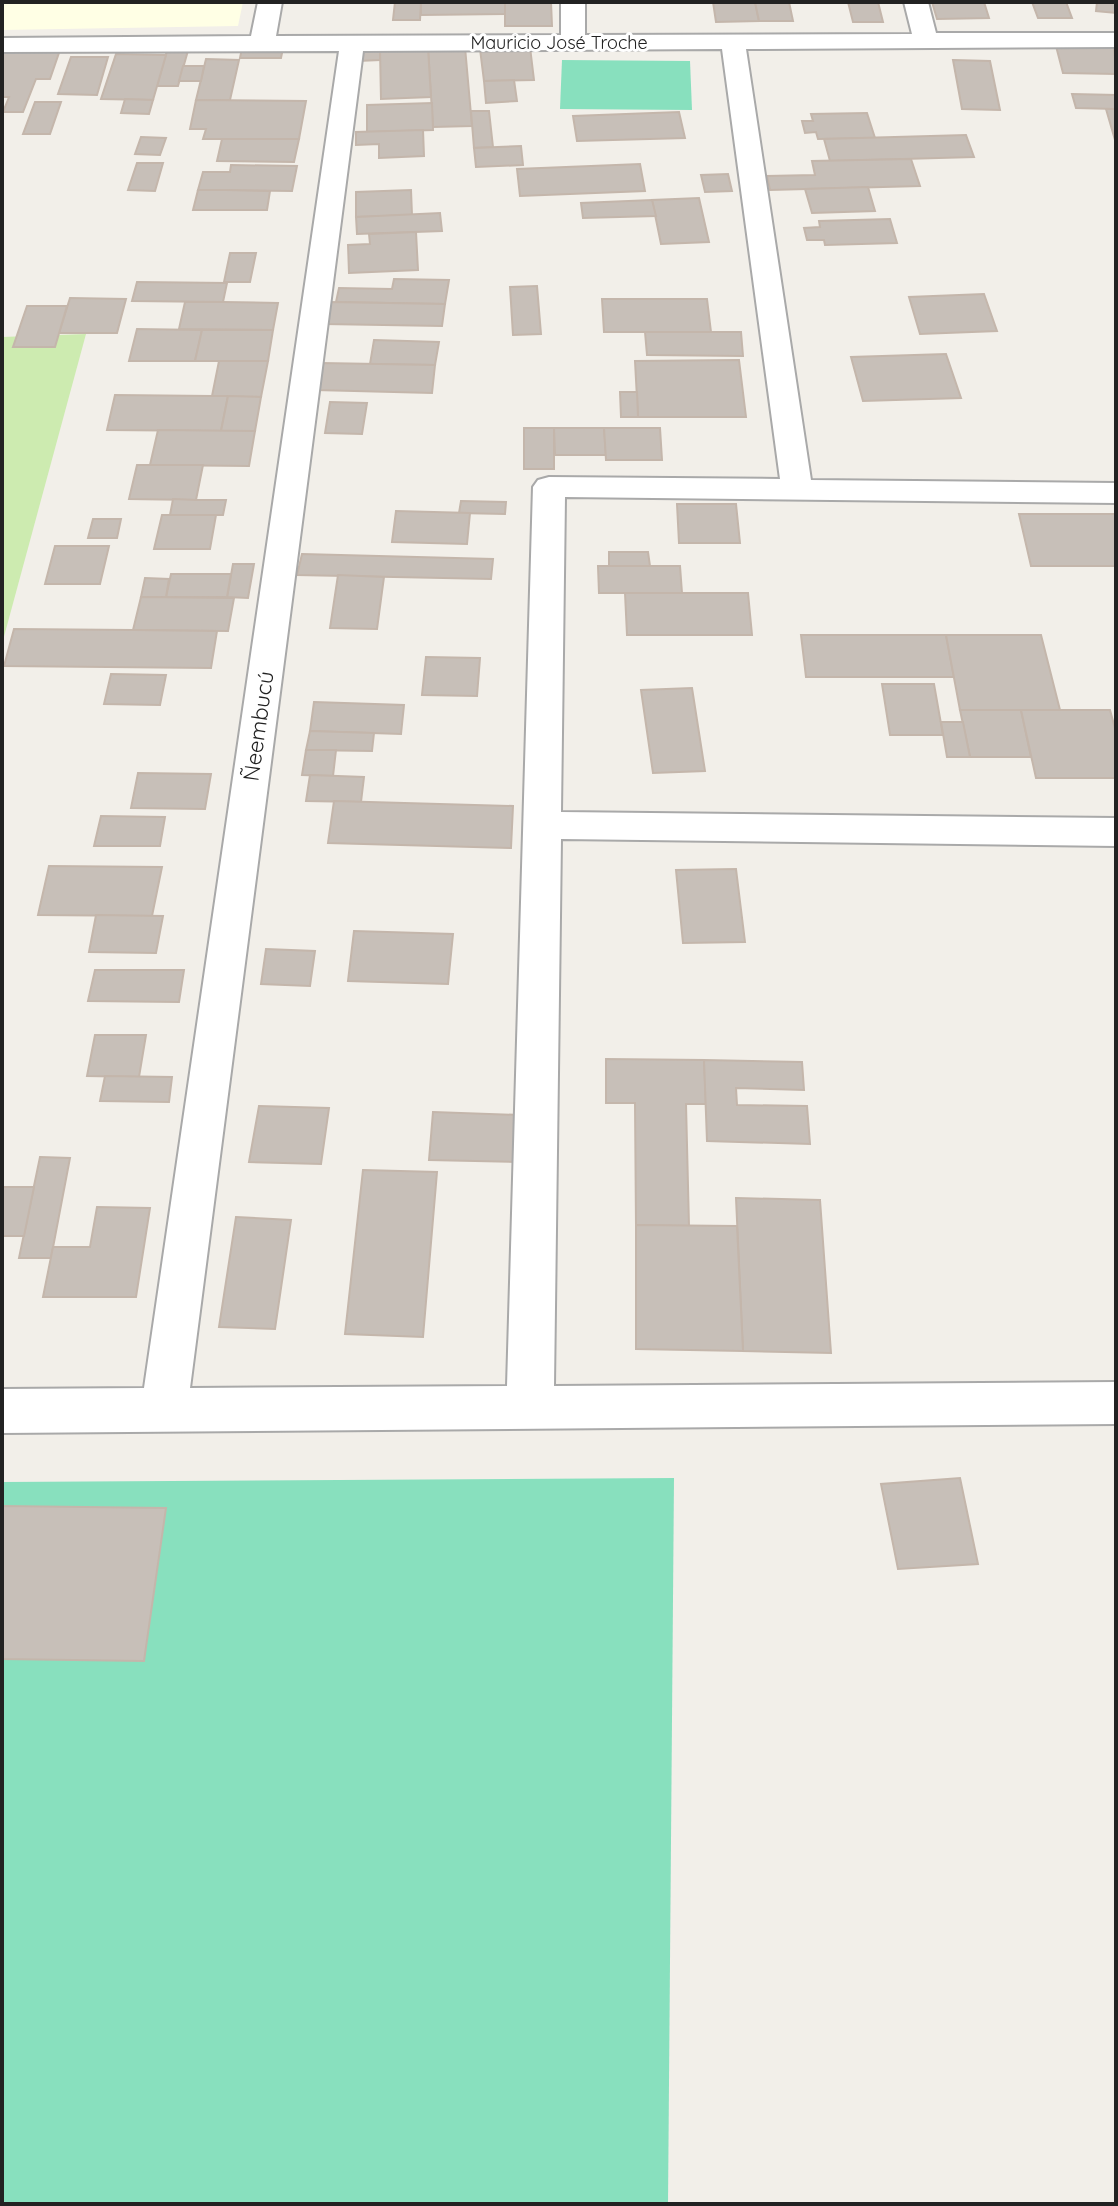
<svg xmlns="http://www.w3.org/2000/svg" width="1118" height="2206" viewBox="0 0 1118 2206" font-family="Quicksand,sans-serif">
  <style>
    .education { fill: #ffffe5 }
    .grass { fill: #cdebb0 }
    .pitch { fill: #88e0be }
    .building { fill: #c7bfb8; stroke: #c4b6ab; stroke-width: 2 }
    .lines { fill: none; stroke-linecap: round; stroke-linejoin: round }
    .street-casing { stroke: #a9a9a9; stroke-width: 4 }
    .street { fill: #fff; fill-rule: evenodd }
    .labels { text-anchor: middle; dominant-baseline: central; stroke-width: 6; stroke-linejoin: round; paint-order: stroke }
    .far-street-label { font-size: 18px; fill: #222; stroke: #fff }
    .street-label { font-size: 22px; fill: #222; stroke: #fff }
  </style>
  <rect width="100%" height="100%" fill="#f2efe9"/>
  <polygon class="education" points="2,2 243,2 238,26 2,30"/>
  <polygon class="grass" points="86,334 2,644 2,337"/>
  <g class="pitch">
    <polygon points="562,60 690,61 692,110 560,109"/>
    <polygon points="674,1478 668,2204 2,2204 2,1482"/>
  </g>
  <g class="building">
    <polygon points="395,2 421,2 420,20 393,20"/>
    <polygon points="421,2 505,2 505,14 421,15"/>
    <polygon points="505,2 551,2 552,26 505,26"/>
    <polygon points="713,2 755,2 759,21 716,22"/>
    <polygon points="755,2 789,2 793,21 759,21"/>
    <polygon points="848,2 878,2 883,22 853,22"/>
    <polygon points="932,2 984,2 989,18 937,19"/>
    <polygon points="1032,2 1066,2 1072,18 1038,18"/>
    <polygon points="1097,2 1116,2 1116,13 1096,11"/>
    <polygon points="1056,46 1114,47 1116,74 1063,73"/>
    <polygon points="2,47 61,47 50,79 36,79 23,112 3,112 9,97 2,97"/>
    <polygon points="168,47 189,47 178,86 157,86"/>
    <polygon points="465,47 472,126 433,127 428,48"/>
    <polygon points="530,47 534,80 484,81 480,49"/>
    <polygon points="242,48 283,48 281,58 240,58"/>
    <polygon points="428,48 431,97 381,99 380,50"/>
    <polygon points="358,50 380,50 380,60 358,61"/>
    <polygon points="116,54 166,55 153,100 101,99"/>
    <polygon points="71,57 108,57 97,95 58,94"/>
    <polygon points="206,59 239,60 230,100 196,100"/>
    <polygon points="953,60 990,61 1000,110 962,109"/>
    <polygon points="183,66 204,66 201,81 179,81"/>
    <polygon points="514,80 517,101 486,103 484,81"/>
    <polygon points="1072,94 1116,95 1116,109 1076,108"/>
    <polygon points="125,99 153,100 149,114 121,113"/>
    <polygon points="196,100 306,101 299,139 203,139 206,129 190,129"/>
    <polygon points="35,102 61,102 50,134 23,134"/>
    <polygon points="432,103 433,130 367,132 367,105"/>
    <polygon points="1106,109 1116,109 1116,140 1115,140"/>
    <polygon points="471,111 489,111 493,147 474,148"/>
    <polygon points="679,112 685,138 577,141 573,116"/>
    <polygon points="867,113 875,138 818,139 816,132 805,133 802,121 813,121 811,114"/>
    <polygon points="423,130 424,156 379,158 379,144 356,145 356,132"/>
    <polygon points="966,135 974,157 830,161 824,139"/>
    <polygon points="141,137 166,138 160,155 135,154"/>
    <polygon points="222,139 299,139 294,162 217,161"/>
    <polygon points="521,146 523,165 476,167 474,148"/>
    <polygon points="911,159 920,186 770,190 767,176 815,175 812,161"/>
    <polygon points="137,163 163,163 155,191 128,190"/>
    <polygon points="640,164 645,191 520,196 517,169"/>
    <polygon points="231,165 297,166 292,191 198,190 203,172 230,172"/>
    <polygon points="728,174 732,191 705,192 701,175"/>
    <polygon points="868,187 875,211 812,213 805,189"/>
    <polygon points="198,190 226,190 270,191 267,210 193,210"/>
    <polygon points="411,190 412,215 356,217 356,192"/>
    <polygon points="699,198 709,242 661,244 652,200"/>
    <polygon points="652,200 656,216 583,218 581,203"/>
    <polygon points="440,213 442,231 357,234 356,217"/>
    <polygon points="890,219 897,243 825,245 824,240 807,240 804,228 820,227 819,221"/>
    <polygon points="416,232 418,270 349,273 348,245 370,244 369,234"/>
    <polygon points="230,253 256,253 250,282 224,282"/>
    <polygon points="394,279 449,280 445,304 336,302 339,288 392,289"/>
    <polygon points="137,282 227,283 223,302 132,301"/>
    <polygon points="537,286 541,334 513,335 510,287"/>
    <polygon points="984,294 997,331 920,334 909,297"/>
    <polygon points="70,298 126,299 117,333 59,333"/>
    <polygon points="602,299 707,299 711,332 604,332"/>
    <polygon points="185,302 223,302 278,303 273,330 179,329"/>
    <polygon points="329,302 445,304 442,326 325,324"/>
    <polygon points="27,306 67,306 55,347 13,347"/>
    <polygon points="137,329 202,330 195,361 129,361"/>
    <polygon points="202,330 273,330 268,361 195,361"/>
    <polygon points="645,332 741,332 743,356 647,355"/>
    <polygon points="374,340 439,342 435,365 370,364"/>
    <polygon points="946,354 961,398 863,401 851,357"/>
    <polygon points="739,360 746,417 638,417 635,361"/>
    <polygon points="219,361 268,361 261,397 212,396"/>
    <polygon points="321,363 435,365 432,393 316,390"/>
    <polygon points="620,392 637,392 638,417 621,417"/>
    <polygon points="115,395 212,396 228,396 221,431 107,430"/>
    <polygon points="228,396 261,397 255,431 221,431"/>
    <polygon points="330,402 367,403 362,434 325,433"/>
    <rect x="524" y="428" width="30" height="41"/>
    <polygon points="554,428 604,428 606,455 555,455"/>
    <polygon points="604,428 660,428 662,460 606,460"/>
    <polygon points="158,430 255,431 249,466 150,465"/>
    <polygon points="137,465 203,465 196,500 129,499"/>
    <polygon points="173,499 196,500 226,500 223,515 170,515"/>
    <polygon points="461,501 506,502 505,514 459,513"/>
    <polygon points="677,504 736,504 740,543 679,543"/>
    <polygon points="396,511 470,513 467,544 392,542"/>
    <polygon points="1019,514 1116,514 1116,566 1031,566"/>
    <polygon points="162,515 216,515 210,549 154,549"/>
    <polygon points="93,519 121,519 117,538 88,538"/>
    <polygon points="55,546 109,546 100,584 45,584"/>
    <polygon points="609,552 648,552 650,566 609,566"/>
    <polygon points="302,554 493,559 491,579 297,575"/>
    <polygon points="233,564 254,564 248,598 227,597"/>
    <polygon points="598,566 680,566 682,593 599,593"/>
    <polygon points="171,574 231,574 227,597 166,597"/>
    <polygon points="338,575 384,577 377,629 330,628"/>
    <polygon points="145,578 169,579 166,597 141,597"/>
    <polygon points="625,593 748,593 752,635 627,635"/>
    <polygon points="141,597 234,598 228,631 133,630"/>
    <polygon points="14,629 133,630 217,631 211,668 4,666"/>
    <polygon points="801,635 946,635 954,677 806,677"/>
    <polygon points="946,635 1041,635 1060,710 960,710"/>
    <polygon points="426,657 480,658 477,696 422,695"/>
    <polygon points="111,674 166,675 160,705 104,704"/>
    <polygon points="882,684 934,684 943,735 890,735"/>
    <polygon points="692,688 705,771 653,773 641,690"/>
    <polygon points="314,702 404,705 401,734 310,731"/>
    <polygon points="960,710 1021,710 1031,757 970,757"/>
    <polygon points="1021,710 1110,710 1116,732 1116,778 1036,778"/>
    <polygon points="941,722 963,722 970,757 947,757"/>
    <polygon points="310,731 374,733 372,751 306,750"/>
    <polygon points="306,750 336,750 333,776 302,775"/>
    <polygon points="138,773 211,774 205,809 131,808"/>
    <polygon points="310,775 364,777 361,802 306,801"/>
    <polygon points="334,801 513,806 511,848 328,843"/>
    <polygon points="101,816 165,817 160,846 94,846"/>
    <polygon points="49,866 162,867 152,916 38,915"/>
    <polygon points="736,869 745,942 683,943 676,870"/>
    <polygon points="96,915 163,916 156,953 89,952"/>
    <polygon points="354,931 453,934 448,984 348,981"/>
    <polygon points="266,949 315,951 310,986 261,984"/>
    <polygon points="95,970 184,970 179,1002 88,1001"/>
    <polygon points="95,1035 146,1035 139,1077 87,1076"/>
    <polygon points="606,1059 704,1060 706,1104 686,1104 689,1226 636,1225 635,1103 606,1103"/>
    <polygon points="704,1060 802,1062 804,1090 736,1088 737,1105 807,1106 810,1144 707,1141"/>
    <polygon points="105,1076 172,1077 169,1102 100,1101"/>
    <polygon points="259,1106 329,1108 321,1164 249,1162"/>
    <polygon points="433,1112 520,1115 517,1162 429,1160"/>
    <polygon points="40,1157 70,1158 51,1258 19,1258"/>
    <polygon points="363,1170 437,1172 423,1337 345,1334"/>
    <polygon points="2,1187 34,1187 24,1236 2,1236"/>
    <polygon points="736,1198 820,1200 831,1353 743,1351"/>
    <polygon points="97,1207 150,1208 136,1297 43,1297 53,1247 90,1247"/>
    <polygon points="236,1217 291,1220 275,1329 219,1327"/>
    <polygon points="636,1225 737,1226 743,1351 636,1349"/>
    <polygon points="960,1478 978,1564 898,1569 881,1484"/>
    <polygon points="2,1506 166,1508 144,1661 2,1659"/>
  </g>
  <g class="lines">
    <defs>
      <path id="street" d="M258 2H282L276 36 561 35V2H585V35L912 34 904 2H928L936 33H1116V47L746 49 811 480 1116 483V503L565 497 561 812 1116 818V846L561 839 554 1386 1116 1382V1424L2 1433V1389L144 1388 339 51 2 52V38L251 36ZM722 49 780 479 549 477 538 480 533 487 507 1386 190 1388 363 51Z"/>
    </defs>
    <use href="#street" class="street-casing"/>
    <use href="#street" class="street"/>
  </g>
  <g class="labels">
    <g class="far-street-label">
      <text x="559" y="42">Mauricio José Troche</text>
    </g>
    <g class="street-label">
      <text transform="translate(258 726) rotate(-82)">Ñeembucú</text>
    </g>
  </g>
  <rect width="1118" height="2206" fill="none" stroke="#222222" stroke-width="8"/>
</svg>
